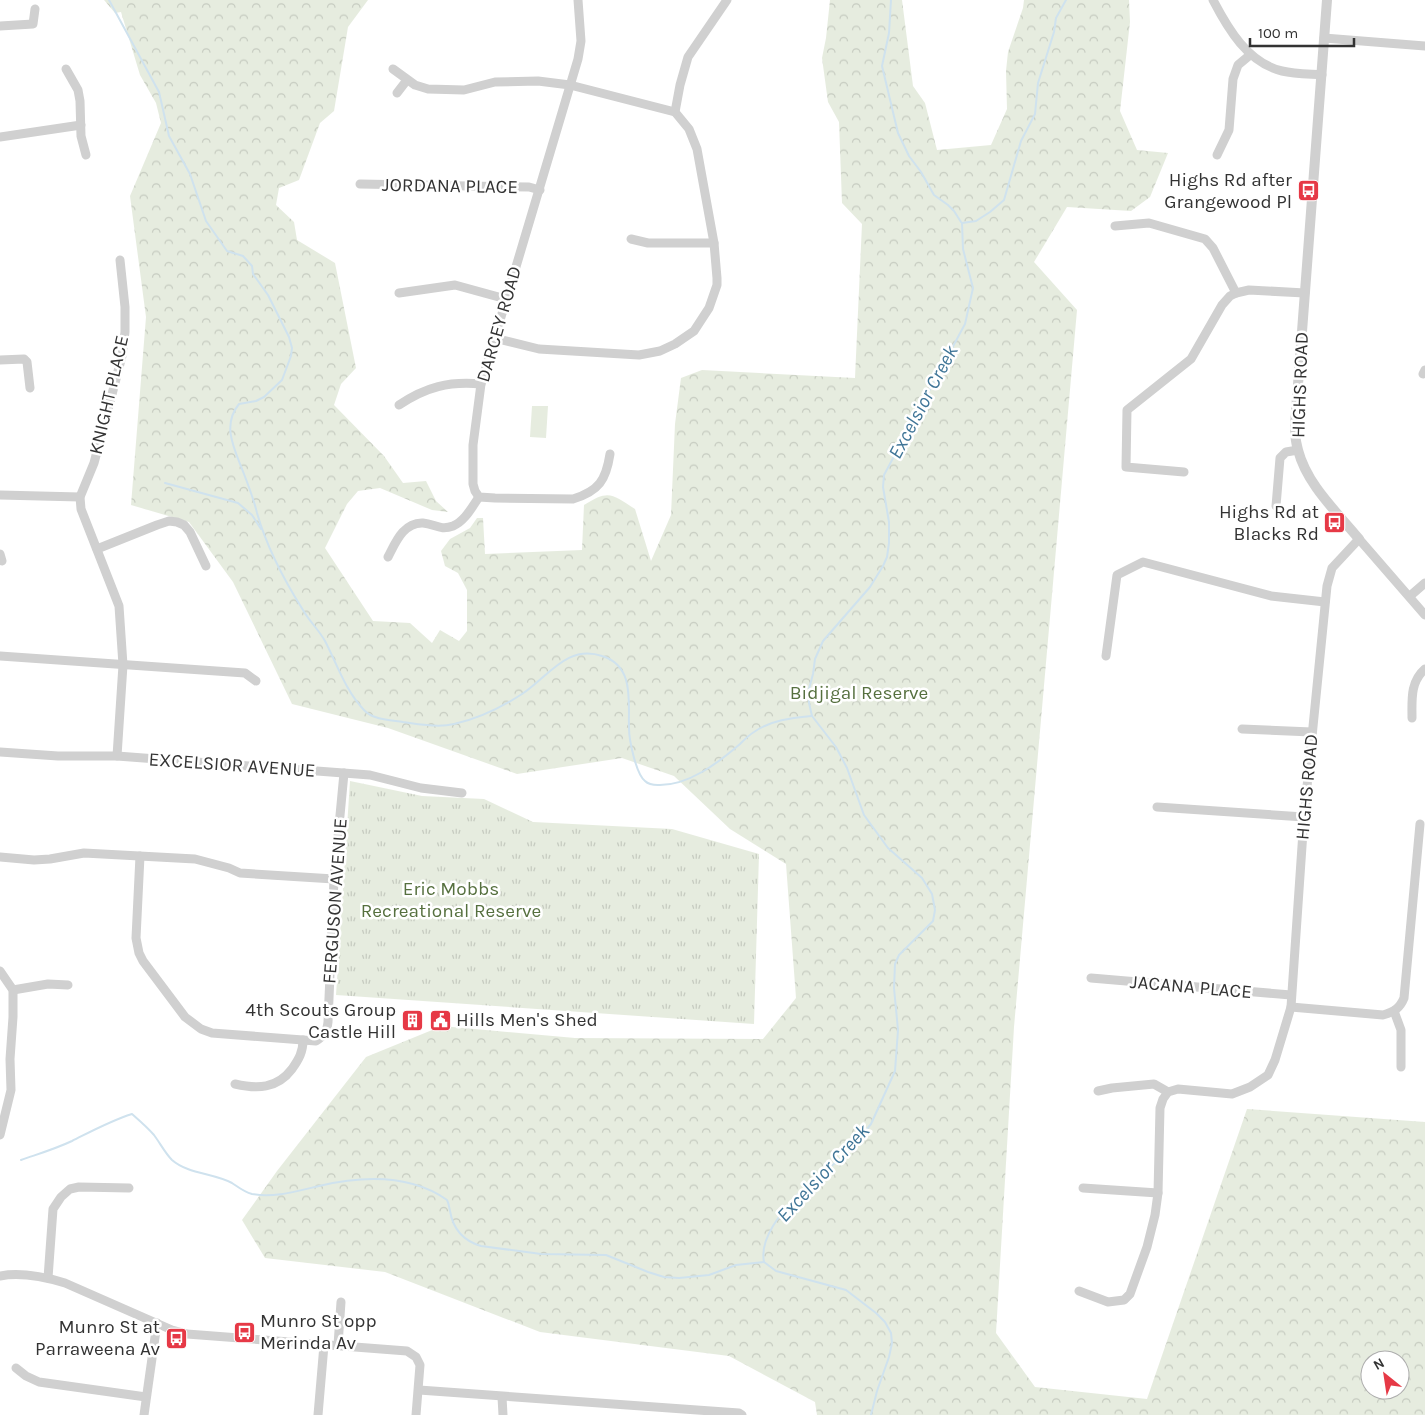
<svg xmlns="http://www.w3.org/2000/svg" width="1425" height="1415" viewBox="0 0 1425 1415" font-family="Karla,sans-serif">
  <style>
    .grass { fill: url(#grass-tufts) }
    .forest { fill: url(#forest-crowns); fill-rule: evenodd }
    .pitch { fill: #e6ecdf }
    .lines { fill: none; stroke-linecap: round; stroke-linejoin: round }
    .stream { stroke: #cfe2ee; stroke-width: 2 }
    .minor { stroke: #d0d0d0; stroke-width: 9 }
    .tertiary { stroke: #d0d0d0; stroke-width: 10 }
    .labels { text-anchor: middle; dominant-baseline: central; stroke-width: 5; stroke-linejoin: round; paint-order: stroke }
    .poi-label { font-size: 19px; fill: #333; stroke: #fff; text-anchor: end }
    .street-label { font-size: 19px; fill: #333; stroke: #fff }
    .park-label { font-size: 19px; fill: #56703f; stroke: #fff }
    .water-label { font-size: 20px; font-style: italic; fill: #3f7597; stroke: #fff }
  </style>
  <defs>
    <pattern id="grass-tufts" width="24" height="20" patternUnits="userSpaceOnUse" patternTransform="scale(1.25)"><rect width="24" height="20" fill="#e6ecdf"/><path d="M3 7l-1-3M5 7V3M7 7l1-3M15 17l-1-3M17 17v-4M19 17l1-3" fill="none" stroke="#c6cbc0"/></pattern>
    <pattern id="forest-crowns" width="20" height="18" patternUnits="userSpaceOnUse" patternTransform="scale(1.25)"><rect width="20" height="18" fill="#e6ecdf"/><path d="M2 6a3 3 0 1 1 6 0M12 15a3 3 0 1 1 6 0" fill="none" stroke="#c6cbc0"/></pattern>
  </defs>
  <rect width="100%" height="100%" fill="#fff"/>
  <polygon class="grass" points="350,781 422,796 484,799 533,822 672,829 759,854 754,1024 336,995"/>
  <path class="forest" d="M104 0H368L348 27 334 111 320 123 299 180 279 188 276 205 294 222 297 240 335 263 356 368 341 384 334 405 384 456 403 483 426 481 436 501 448 512 432 510 380 488 358 491 347 504 325 548 373 621 410 623 432 643 440 630 459 641 467 631V590L458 573 445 566 441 551 450 539 470 528 477 518H483L485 554 582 550 584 505C609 489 612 494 635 509L651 561 671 515 675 424 681 378 702 370 855 378 862 224 842 203 839 122 828 102 822 58 826 38 830 0H902L913 86 925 103 937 150 991 145 1007 109 1006 71 1008 52 1023 8 1024 0H1129L1130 22 1120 111 1137 150 1168 153 1150 197 1131 211 1067 207 1034 262 1077 310 1014 1027 996 1333 1035 1387 1147 1399 1247 1109 1425 1122V1415H817L815 1402 729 1356 540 1332 385 1272 265 1258 242 1220 277 1171 366 1057 442 1026 575 1038 763 1039 796 998 786 864 730 829 674 776 622 758 517 774 388 728 292 704 233 582 189 522 131 505 146 317 130 196 161 123 156 103 140 75 121 12 115 13ZM1370 1360H1400V1390H1370Z"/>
  <polygon class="pitch" points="532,406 548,406 546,438 530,437"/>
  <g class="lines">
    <g class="stream">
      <path d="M109 0 159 92 169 136 190 174 206 221 227 251 243 256 252 266 253 274 268 295 289 337 292 348 291 356 282 380 264 397 256 401 239 404C221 426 235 450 244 474 249 487 254 500 257 513 267 548 284 580 303 610 309 621 319 630 325 641 337 664 345 690 364 710 373 720 390 720 403 722 419 724 438 728 454 724 477 719 502 707 522 694 548 677 567 644 602 656 635 666 628 702 629 728 629 740 636 774 645 781 648 784 653 785 658 785 688 786 718 763 740 744 744 740 749 735 754 732 771 720 792 718 812 716"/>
      <polyline points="891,0 889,33 882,66 898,133 909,156 921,172 934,195 948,205 954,211 961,222"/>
      <polyline points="165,483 238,503 252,515 261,529"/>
      <path d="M21 1160C38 1154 55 1149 72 1141 92 1131 110 1121 132 1114 140 1121 147 1127 154 1135 160 1143 165 1153 172 1160 188 1174 213 1173 232 1183 238 1187 244 1192 252 1194 275 1198 297 1191 319 1186 362 1176 410 1174 447 1200 449 1204 449 1207 450 1211 453 1229 464 1241 481 1246L541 1254 606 1255 648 1272 664 1277 679 1278 709 1275 736 1265 764 1262"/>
      <path d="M871 1415 877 1391 889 1357 892 1343 891 1333 885 1322 876 1313 846 1290 776 1271 764 1262C759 1237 783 1211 799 1193L847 1153 871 1124 895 1071 898 1030 894 988 895 964 899 955 933 921 935 910 932 894 922 878 888 848 864 815 847 768 836 747 812 716 809 703V689L813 674 815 659 823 641 870 587 883 566 887 557 889 543V522L883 487 884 475 899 447 906 427 929 391 965 324 973 288 963 249 962 223 976 221 990 212 1004 200 1021 141 1035 114 1038 83 1054 32 1056 18 1066 0"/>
    </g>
    <g class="minor">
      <path d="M578 0 581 41 578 59 481 384 473 445V484L475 491 479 497 495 498 573 499C599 491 606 480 610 454"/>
      <path d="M1213 0C1228 29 1248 63 1282 71 1295 74 1309 74 1322 75"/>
      <polyline points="0,26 33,24 35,9"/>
      <polyline points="1324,38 1425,46"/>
      <polyline points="66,69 78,90 80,101 81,136 86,155"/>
      <polyline points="393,69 415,85 428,89 464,90 495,82 538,81 570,85 675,112 689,129 697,149 714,243 717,278 717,285 709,308 694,331 675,344 660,351 639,355 539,349 494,338"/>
      <polyline points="397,93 407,80"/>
      <polyline points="675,112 680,85 688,57 727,0"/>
      <polyline points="0,137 81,125"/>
      <polyline points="1217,155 1229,130 1233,79 1238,65 1250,55"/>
      <polyline points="360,184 529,187 540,190"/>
      <polyline points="1115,226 1149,223 1205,239 1213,248 1236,293"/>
      <polyline points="631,239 648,243 714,243"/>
      <polyline points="399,293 455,285 506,299"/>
      <polyline points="0,360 24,359 27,362 30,388"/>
      <polyline points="1423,374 1425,370"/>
      <path d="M399 405C426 387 449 381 481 384"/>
      <polyline points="1184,472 1126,467 1127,410 1191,359 1222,305 1230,296 1236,293 1249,290 1305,293"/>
      <polyline points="0,495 80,497"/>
      <polyline points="1276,506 1280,458 1286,452 1298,450"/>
      <polyline points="97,549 157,525 169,521 177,522 184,525 190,532 206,566"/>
      <polyline points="0,554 2,561"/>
      <path d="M388 557C395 544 403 522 423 523 435 524 440 531 453 526 465 521 472 507 479 497"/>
      <polyline points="1410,596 1425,583"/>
      <polyline points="0,656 245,673 256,681"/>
      <polyline points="1106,656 1117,575 1143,562 1271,596 1325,602"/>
      <path d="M1412 718C1412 700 1410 682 1425 669"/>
      <polyline points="1242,729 1312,732"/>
      <polyline points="0,752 58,756 117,756 370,775 421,788 462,793"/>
      <polyline points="117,756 123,665 119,606 81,509 80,497 94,463 122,356 125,332 125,307 120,260"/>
      <polyline points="1157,807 1304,817"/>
      <path d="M140 856 136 938 139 953 143 961 185 1017 201 1029 212 1033 316 1041C324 1036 327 1032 328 1022L334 879 344 773"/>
      <polyline points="0,857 34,860 50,859 84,853 195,859 229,868 240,873 334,879"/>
      <polyline points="0,971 13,990 13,1017 10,1059 11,1090 0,1135"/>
      <polyline points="1091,978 1291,995"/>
      <polyline points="13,990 48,984 68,985"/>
      <path d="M1291 1007 1383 1015C1394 1012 1400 1008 1404 998L1420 824"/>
      <polyline points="1394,1011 1401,1030 1401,1067"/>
      <path d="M235 1084C257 1089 277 1089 292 1069 299 1059 303 1052 303 1040"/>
      <polyline points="1098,1091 1112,1088 1154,1084 1168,1092"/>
      <polyline points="1083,1188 1158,1193"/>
      <path d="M0 1276C21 1272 45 1277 65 1283L172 1330 187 1334 407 1351 416 1357 420 1365 416 1415"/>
      <polyline points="48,1278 53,1209 61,1197 70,1189 79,1187 129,1188"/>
      <polyline points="1079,1291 1108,1302 1124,1300 1130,1294 1147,1247 1155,1215 1158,1193 1160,1108 1163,1099 1168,1092 1178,1089 1232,1094 1250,1087 1268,1075 1275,1060 1291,1007 1304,817 1327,586 1332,568 1359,539 1425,615"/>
      <polyline points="338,1345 341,1302"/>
      <polyline points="16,1368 26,1376 39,1382 146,1397"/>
      <polyline points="419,1390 739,1413 742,1415"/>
      <polyline points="502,1397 503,1415"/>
      <polyline points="144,1415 157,1323"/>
      <polyline points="318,1415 324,1345"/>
    </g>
    <path class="tertiary" d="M1327 0 1296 411C1295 424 1294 437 1298 450 1307 485 1337 512 1359 539"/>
  </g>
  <defs>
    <symbol id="bus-square" viewBox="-11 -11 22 22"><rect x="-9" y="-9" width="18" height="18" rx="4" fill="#e63946" stroke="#fff"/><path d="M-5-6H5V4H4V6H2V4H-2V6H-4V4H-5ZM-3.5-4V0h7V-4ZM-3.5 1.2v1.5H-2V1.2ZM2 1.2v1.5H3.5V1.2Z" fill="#fff"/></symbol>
    <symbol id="civic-square" viewBox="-11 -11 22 22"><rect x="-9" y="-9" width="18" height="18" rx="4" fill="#e63946" stroke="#fff"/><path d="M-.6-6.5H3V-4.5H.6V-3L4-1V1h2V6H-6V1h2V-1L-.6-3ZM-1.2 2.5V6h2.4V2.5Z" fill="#fff"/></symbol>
    <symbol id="building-square" viewBox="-11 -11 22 22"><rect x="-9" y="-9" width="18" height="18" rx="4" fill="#e63946" stroke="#fff"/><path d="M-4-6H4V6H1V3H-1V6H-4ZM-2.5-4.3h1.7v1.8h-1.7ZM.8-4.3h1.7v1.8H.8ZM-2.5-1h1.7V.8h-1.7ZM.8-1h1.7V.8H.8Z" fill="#fff"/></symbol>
  </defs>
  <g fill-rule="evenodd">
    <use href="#bus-square" x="1296" y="178" width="25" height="25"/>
    <use href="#bus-square" x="1322" y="510" width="25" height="25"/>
    <use href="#civic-square" x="428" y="1008" width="25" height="25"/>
    <use href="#building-square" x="400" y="1008" width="25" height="25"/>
    <use href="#bus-square" x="232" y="1320" width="25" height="25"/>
    <use href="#bus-square" x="164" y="1326" width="25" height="25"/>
  </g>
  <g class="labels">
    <g class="poi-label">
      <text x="1292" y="180">Highs Rd after<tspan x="1292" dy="22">Grangewood Pl</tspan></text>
      <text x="1319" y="512">Highs Rd at<tspan x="1319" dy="22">Blacks Rd</tspan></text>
      <text x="396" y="1010">4th Scouts Group<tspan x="396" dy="22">Castle Hill</tspan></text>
      <text x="456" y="1020" text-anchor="start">Hills Men's Shed</text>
      <text x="260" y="1321" text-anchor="start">Munro St opp<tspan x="260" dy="22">Merinda Av</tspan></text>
      <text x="160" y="1327">Munro St at<tspan x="160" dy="22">Parraweena Av</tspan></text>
    </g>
    <g class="street-label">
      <text transform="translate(450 186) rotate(1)">JORDANA PLACE</text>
      <text transform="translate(499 324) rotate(-74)">DARCEY ROAD</text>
      <text transform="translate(1300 385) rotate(-88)">HIGHS ROAD</text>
      <text transform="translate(109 395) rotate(-77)">KNIGHT PLACE</text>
      <text transform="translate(232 765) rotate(4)">EXCELSIOR AVENUE</text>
      <text transform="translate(1307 787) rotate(-85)">HIGHS ROAD</text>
      <text transform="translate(335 901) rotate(-86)">FERGUSON AVENUE</text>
      <text transform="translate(1191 987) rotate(5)">JACANA PLACE</text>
    </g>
    <g class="park-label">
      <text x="859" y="693">Bidjigal Reserve</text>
      <text x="451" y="889">Eric Mobbs<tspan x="451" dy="22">Recreational Reserve</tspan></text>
    </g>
    <g class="water-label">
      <text transform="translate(923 402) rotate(-62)">Excelsior Creek</text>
      <text transform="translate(823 1173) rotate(-47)">Excelsior Creek</text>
    </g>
  </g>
  <g transform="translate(1385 1375) rotate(330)"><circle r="24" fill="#ffffff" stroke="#adadad"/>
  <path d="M0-4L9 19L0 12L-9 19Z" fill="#e63946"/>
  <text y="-8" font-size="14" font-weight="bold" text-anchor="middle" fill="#333333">N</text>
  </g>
  <path d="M1250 38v8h104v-8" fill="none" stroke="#333333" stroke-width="2.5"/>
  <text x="1258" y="38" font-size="15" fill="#333333" stroke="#ffffff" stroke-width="4" paint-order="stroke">100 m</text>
</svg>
